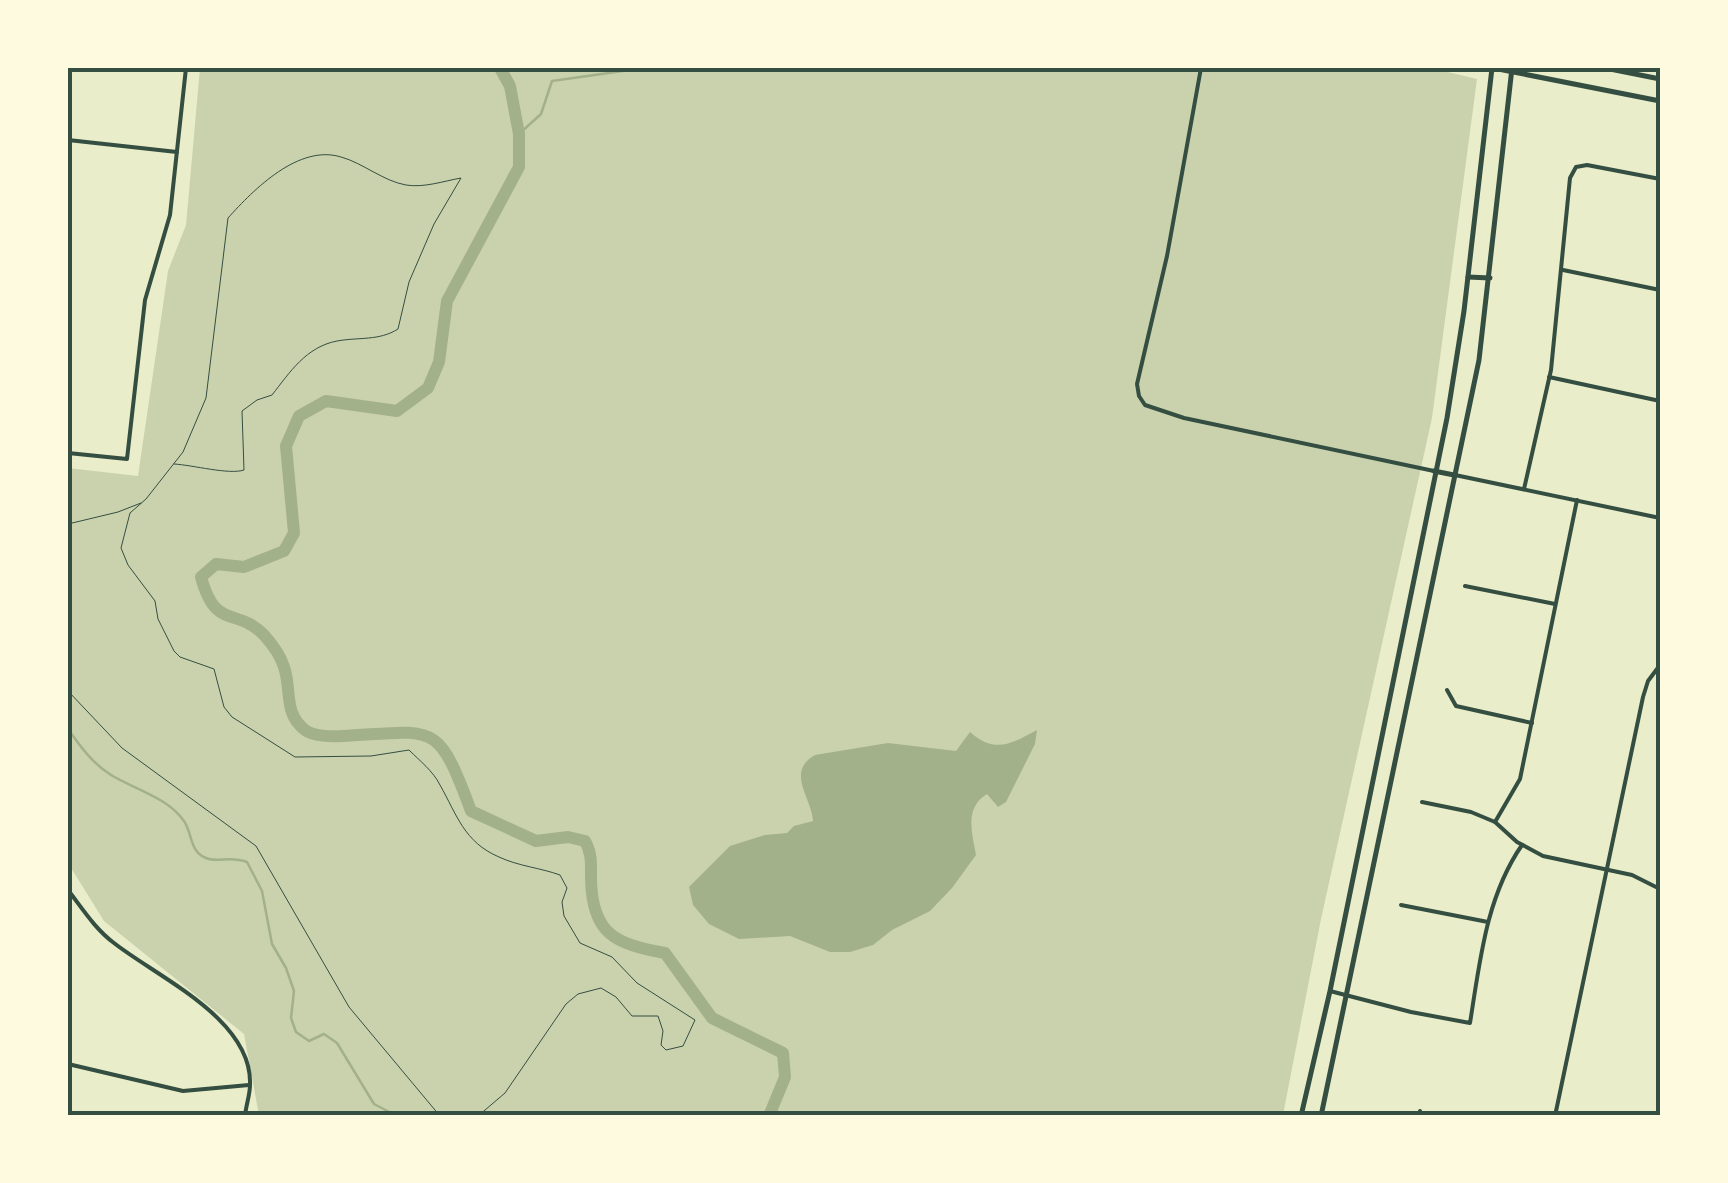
<svg xmlns="http://www.w3.org/2000/svg" width="1728" height="1183" viewBox="0 0 1728 1183" font-family="Manrope,sans-serif">
  <style>
    .green { fill: #cad2ad }
    .water { fill: #a3b18a }
    .lines { fill: none; stroke-linecap: round; stroke-linejoin: round }
    .stream { stroke: #a3b18a; stroke-width: 2.5 }
    .river { stroke: #a3b18a; stroke-width: 12 }
    .path { stroke: #344e41; stroke-width: 1 }
    .minor { stroke: #344e41; stroke-width: 4 }
    .tertiary { stroke: #344e41; stroke-width: 4 }
    .secondary { stroke: #344e41; stroke-width: 5 }
    .neatline { fill: none; stroke: #344e41; stroke-width: 4 }
  </style>
  <rect width="100%" height="100%" fill="#e9edc9"/>
  <polygon class="green" points="200,68 1431,68 1477,79 1432,418 1321,919 1283,1115 259,1115 244,1034 104,921 68,863 68,468 138,476 168,271 186,225"/>
  <path class="water" d="M1037 730 1035 744 1006 802 998 807 987 794C964 808 972 833 976 855L952 888 930 911 892 930 873 945 850 952H830L790 936 739 939 709 924 693 905 689 887 730 846 765 835 787 833 794 826 813 821C812 798 785 772 815 755L888 743 956 751 970 732C995 754 1011 744 1037 730Z"/>
  <g class="lines">
    <g class="stream">
      <polyline points="519,134 541,114 552,81 644,68"/>
      <path d="M68 729C80 746 92 763 111 775 134 789 167 797 184 821 193 834 189 854 209 859 221 862 230 856 247 862L262 891 272 944 286 968 294 991 291 1018 296 1032 309 1041 324 1034 337 1043 374 1104 397 1116"/>
    </g>
    <path class="river" d="M500 68 510 86 519 134V167L447 301 439 362 428 388 397 411 326 401 299 416 286 446 294 533 284 551 244 567 216 564 201 577C216 632 236 606 264 635 273 645 280 654 284 667 292 690 283 713 305 730 313 736 331 737 342 736 435 731 437 719 471 811L536 841 568 837 585 841C592 853 591 864 591 879 592 934 615 944 665 953L712 1018 783 1053 785 1077 769 1116"/>
    <g class="path">
      <path d="M174 464C193 465 229 475 244 470L242 411 257 400 272 395C290 372 306 347 337 341 359 337 379 341 398 329L409 282 434 224 461 178C444 181 424 188 406 185 383 181 363 163 341 157 299 144 254 189 228 218L206 398 183 452 146 499 130 513 121 548 128 565 155 601 158 619 174 651 180 657 214 669 224 707 232 717 295 757 371 756 409 750C420 761 433 771 440 785 457 815 464 842 499 857 518 866 541 868 560 875L567 888 562 902 564 916 580 943 612 957 637 983 695 1020 683 1046 666 1050 661 1045 663 1031 658 1016H632L616 997 601 988 578 994 566 1004 505 1093 478 1116"/>
      <polyline points="68,524 118,512 141,503"/>
      <polyline points="68,691 122,748 256,846 349,1007 440,1116"/>
    </g>
    <g class="minor">
      <polyline points="1201,68 1167,256 1137,384 1139,396 1145,405 1184,418 1434,471"/>
      <polyline points="68,140 177,152"/>
      <polyline points="1563,270 1660,290"/>
      <polyline points="1549,377 1660,401"/>
      <polyline points="68,453 127,459 145,300 170,215 186,68"/>
      <polyline points="1524,489 1551,370 1570,178 1576,167 1587,165 1660,179"/>
      <polyline points="1465,586 1555,604"/>
      <polyline points="1447,690 1456,706 1532,723"/>
      <polyline points="1422,802 1471,812 1495,822 1517,842 1543,856 1632,875 1660,889"/>
      <polyline points="1495,822 1520,779 1577,500"/>
      <path d="M68 890C82 908 95 929 114 943 157 977 253 1019 250 1085 250 1095 246 1105 245 1116"/>
      <polyline points="1401,905 1488,922"/>
      <path d="M1330 991 1411 1012 1470 1023C1480 961 1486 897 1522 845"/>
      <polyline points="68,1064 183,1091 249,1085"/>
      <polyline points="1419,1116 1420,1111"/>
      <polyline points="1555,1116 1643,697 1648,681 1660,665"/>
    </g>
    <polyline class="tertiary" points="1455,475 1660,518"/>
    <g class="secondary">
      <polyline points="1493,68 1660,101"/>
      <polyline points="1605,68 1660,79"/>
      <polyline points="1468,277 1490,278"/>
      <polyline points="1434,471 1454,475"/>
      <polyline points="1301,1116 1330,991 1447,418 1464,311 1492,68"/>
      <polyline points="1321,1116 1479,360 1512,68"/>
    </g>
  </g>
  <rect width="1728" height="1183" fill="none" stroke="#fefae0" stroke-width="140"/>
  <rect x="70" y="70" width="1588" height="1043" class="neatline"/>
</svg>
